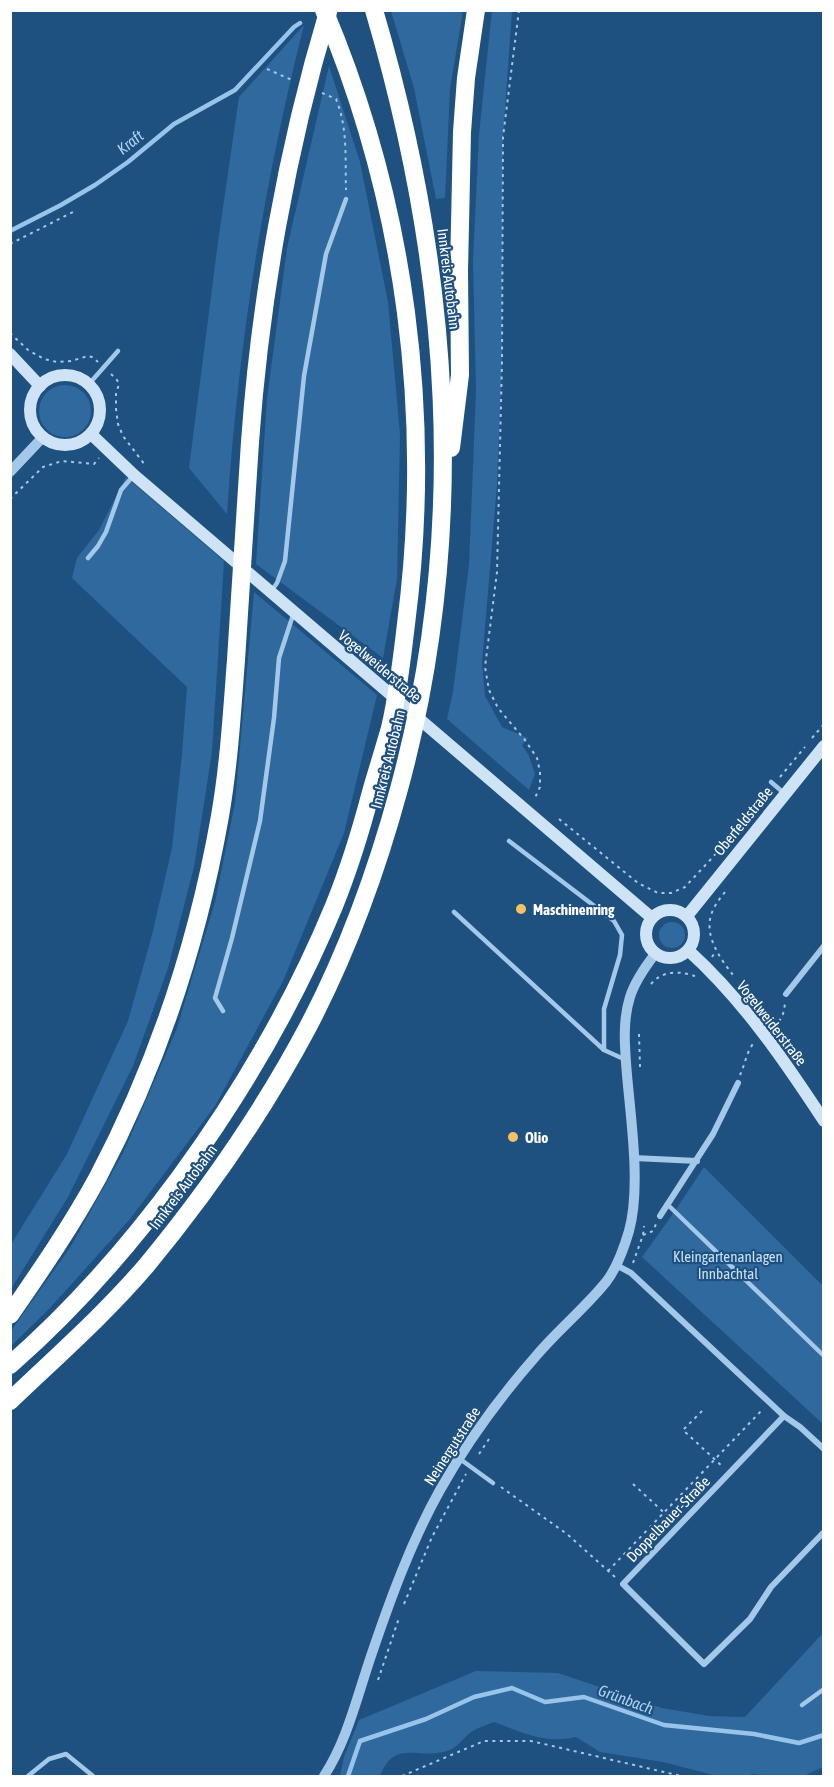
<svg xmlns="http://www.w3.org/2000/svg" width="834" height="1787" viewBox="0 0 834 1787" font-family="'Asap Condensed',sans-serif">
  <style>
    .green { fill: #2f699d }
    .lines { fill: none; stroke-linecap: round; stroke-linejoin: round }
    .stream { stroke: #98c4ea; stroke-width: 4.5 }
    .path { stroke: #a4c8e8; stroke-width: 2; stroke-dasharray: 3 4.5; stroke-linecap: butt }
    .service { stroke: #a4c8e8; stroke-width: 4.5 }
    .minor { stroke: #a4c8e8; stroke-width: 6 }
    .tertiary { stroke: #a4c8e8; stroke-width: 10 }
    .secondary { stroke: #cfe3f6; stroke-width: 12 }
    .motorway { stroke: #fff; stroke-width: 18 }
    .poi-dot { fill: #f6c064; stroke: #1f5180; stroke-width: 2 }
    .labels { text-anchor: middle; dominant-baseline: central; stroke-width: 4.5; stroke-linejoin: round; paint-order: stroke }
    .street-label { font-size: 15px; fill: #fff; stroke: #1f5180 }
    .poi-label { font-size: 15px; font-weight: bold; fill: #fff; stroke: #1f5180; text-anchor: start }
    .park-label { font-size: 15px; fill: #c8e1f6; stroke: #1f5180 }
    .water-label { font-size: 16px; font-style: italic; fill: #afd2f0; stroke: #1f5180 }
  </style>
  <rect width="100%" height="100%" fill="#1f5180"/>
  <g class="green">
    <polygon points="492,10 512,11 503,137 502,362 497,485 482,663 485,696 502,727 528,738 522,745 529,756 535,774 529,790 447,719 453,692 469,565 476,391 473,261 479,134"/>
    <polygon points="391,11 463,11 450,89 445,198 436,199 414,88"/>
    <path d="M304 25C263 187 238 347 227 514L189 468 218 242 239 97Z"/>
    <polygon points="329,66 360,162 388,302 400,434 397,579 383,658 256,564 267,399 287,248"/>
    <circle cx="65" cy="411" r="26"/>
    <polygon points="126,477 224,561 212,752 194,867 168,968 133,1066 68,1197 11,1289 10,1246 67,1154 128,1021 152,935 172,848 182,754 187,687 72,578 77,558 99,530"/>
    <polygon points="254,592 377,695 344,833 283,981 215,1106 130,1219 51,1307 11,1346 11,1331 71,1246 123,1153 176,1031 215,902 235,803"/>
    <circle cx="672" cy="935" r="13"/>
    <polygon points="704,1167 823,1286 823,1424 642,1257 675,1211"/>
    <path d="M823 1633V1767L804 1776H767L753 1774 746 1776H717L663 1762 600 1752 576 1737C544 1744 525 1733 494 1722 487 1725 479 1727 473 1731 465 1735 460 1745 452 1749 423 1763 395 1736 380 1776H340L344 1757 359 1720 476 1671 558 1673 662 1708 709 1716 745 1717Z"/>
  </g>
  <g class="lines">
    <g class="stream">
      <polyline points="10,231 61,205 95,185 128,162 174,124 235,90 294,27 300,23"/>
      <polyline points="348,1776 360,1741 426,1719 474,1697 512,1688 545,1702 584,1697 664,1725 754,1734 799,1743 824,1735"/>
    </g>
    <g class="path">
      <polyline points="519,10 503,137 502,362 497,572 485,667 489,690 498,708 525,740 537,758 540,772 540,787 534,800"/>
      <polyline points="267,69 292,80"/>
      <path d="M322 93 336 99C348 128 345 159 346 190"/>
      <polyline points="10,244 73,212"/>
      <polyline points="10,333 28,350 44,359 57,362 71,361 88,356 92,357 98,362"/>
      <polyline points="111,374 117,380 119,384 116,394 116,409 118,424 123,436 145,465"/>
      <polyline points="10,499 43,467 62,461 94,464 99,458"/>
      <polyline points="812,738 824,724"/>
      <polyline points="780,777 805,747"/>
      <polyline points="559,819 638,883 658,893 671,893 685,887 712,858 768,791"/>
      <path d="M725 892C721 897 717 902 714 908 701 932 719 957 733 975"/>
      <polyline points="712,957 716,951"/>
      <path d="M651 984C663 970 679 971 695 976"/>
      <path d="M773 1026C782 1021 784 1013 785 1003"/>
      <polyline points="639,1034 640,1067"/>
      <path d="M740 1075C745 1065 747 1049 755 1042"/>
      <polyline points="643,1235 653,1231 656,1224"/>
      <polyline points="633,1263 643,1235 644,1226"/>
      <polyline points="702,1411 683,1430 723,1467"/>
      <polyline points="479,1454 491,1436"/>
      <polyline points="633,1484 672,1520"/>
      <polyline points="501,1487 567,1534 616,1578"/>
      <polyline points="608,1571 763,1409"/>
      <polyline points="404,1604 432,1537 466,1474"/>
      <polyline points="378,1680 399,1618"/>
      <polyline points="402,1776 484,1741 531,1741 681,1776"/>
    </g>
    <g class="service">
      <polyline points="89,384 118,351"/>
      <polyline points="88,558 98,546 106,532 121,490 134,475"/>
      <polyline points="272,590 277,583 285,561 304,376 326,254 346,199"/>
      <polyline points="771,782 785,794"/>
      <polyline points="509,841 614,921 622,935 620,955 604,1009 604,1050"/>
      <polyline points="454,912 604,1050 626,1060"/>
      <polyline points="223,1011 215,998 232,938 260,821 274,718 279,658 294,612"/>
      <polyline points="667,1204 824,1356"/>
      <polyline points="460,1459 493,1483"/>
      <polyline points="802,1705 824,1689"/>
      <polyline points="28,1776 49,1759 66,1754 93,1776"/>
    </g>
    <g class="minor">
      <polyline points="786,994 824,946"/>
      <polyline points="634,1158 697,1161"/>
      <polyline points="660,1216 713,1134 738,1083"/>
      <polyline points="616,1265 631,1273 784,1416 800,1427 824,1449"/>
      <polyline points="784,1416 623,1584 704,1664 750,1619 771,1587 824,1532"/>
    </g>
    <g class="tertiary">
      <polyline points="10,472 43,437"/>
      <path d="M324 1776C347 1741 357 1697 371 1656 390 1600 411 1542 440 1490 467 1442 500 1397 536 1356 558 1330 585 1308 606 1282 617 1268 624 1248 629 1231 641 1188 631 1121 627 1075 625 1050 622 1022 630 997 635 981 645 967 655 954"/>
    </g>
    <g class="secondary">
      <polyline points="10,354 40,386"/>
      <circle cx="65" cy="410" r="35"/>
      <polyline points="91,434 134,475 652,918"/>
      <circle cx="670" cy="934" r="24"/>
      <polyline points="687,916 824,746"/>
      <path d="M689 951C743 1000 784 1060 824 1121"/>
    </g>
    <g class="motorway">
      <polyline points="451,448 460,375 459,271 462,132 466,78 476,10"/>
      <path d="M10 1315C41 1270 72 1225 98 1177 157 1065 198 941 220 816 229 764 232 712 236 660 241 587 245 514 250 442 260 300 287 148 328 12"/>
      <path d="M10 1365C74 1309 130 1245 180 1177 242 1092 294 1003 334 906 349 869 361 830 371 792 377 771 384 749 390 728 398 694 402 659 406 624 433 416 406 204 324 10"/>
      <path d="M10 1401C56 1357 105 1314 146 1266 208 1191 264 1110 309 1025 348 950 377 870 399 789 470 528 450 268 374 10"/>
    </g>
  </g>
  <g class="poi-dot">
    <circle cx="521" cy="909" r="6"/>
    <circle cx="513" cy="1137" r="6"/>
  </g>
  <g class="labels">
    <g class="street-label">
      <text transform="translate(449 279) rotate(83)">Innkreis Autobahn</text>
      <text transform="translate(380 666) rotate(40)">Vogelweiderstraße</text>
      <text transform="translate(388 759) rotate(-76)">Innkreis Autobahn</text>
      <text transform="translate(743 821) rotate(-51)">Oberfeldstraße</text>
      <text transform="translate(772 1023) rotate(52)">Vogelweiderstraße</text>
      <text transform="translate(183 1187) rotate(-53)">Innkreis Autobahn</text>
      <text transform="translate(452 1446) rotate(-57)">Neinergutstraße</text>
      <text transform="translate(668 1519) rotate(-46)">Doppelbauer-Straße</text>
    </g>
    <g class="poi-label">
      <text x="533" y="909">Maschinenring</text>
      <text x="525" y="1137">Olio</text>
    </g>
    <g class="park-label">
      <text x="728" y="1256">Kleingartenanlagen<tspan x="728" dy="17">Innbachtal</tspan></text>
    </g>
    <g class="water-label">
      <text transform="translate(130 142) rotate(-38)">Kraft</text>
      <text transform="translate(626 1699) rotate(20)">Grünbach</text>
    </g>
  </g>
  <rect width="834" height="1787" fill="none" stroke="#ffffff" stroke-width="24"/>
</svg>
